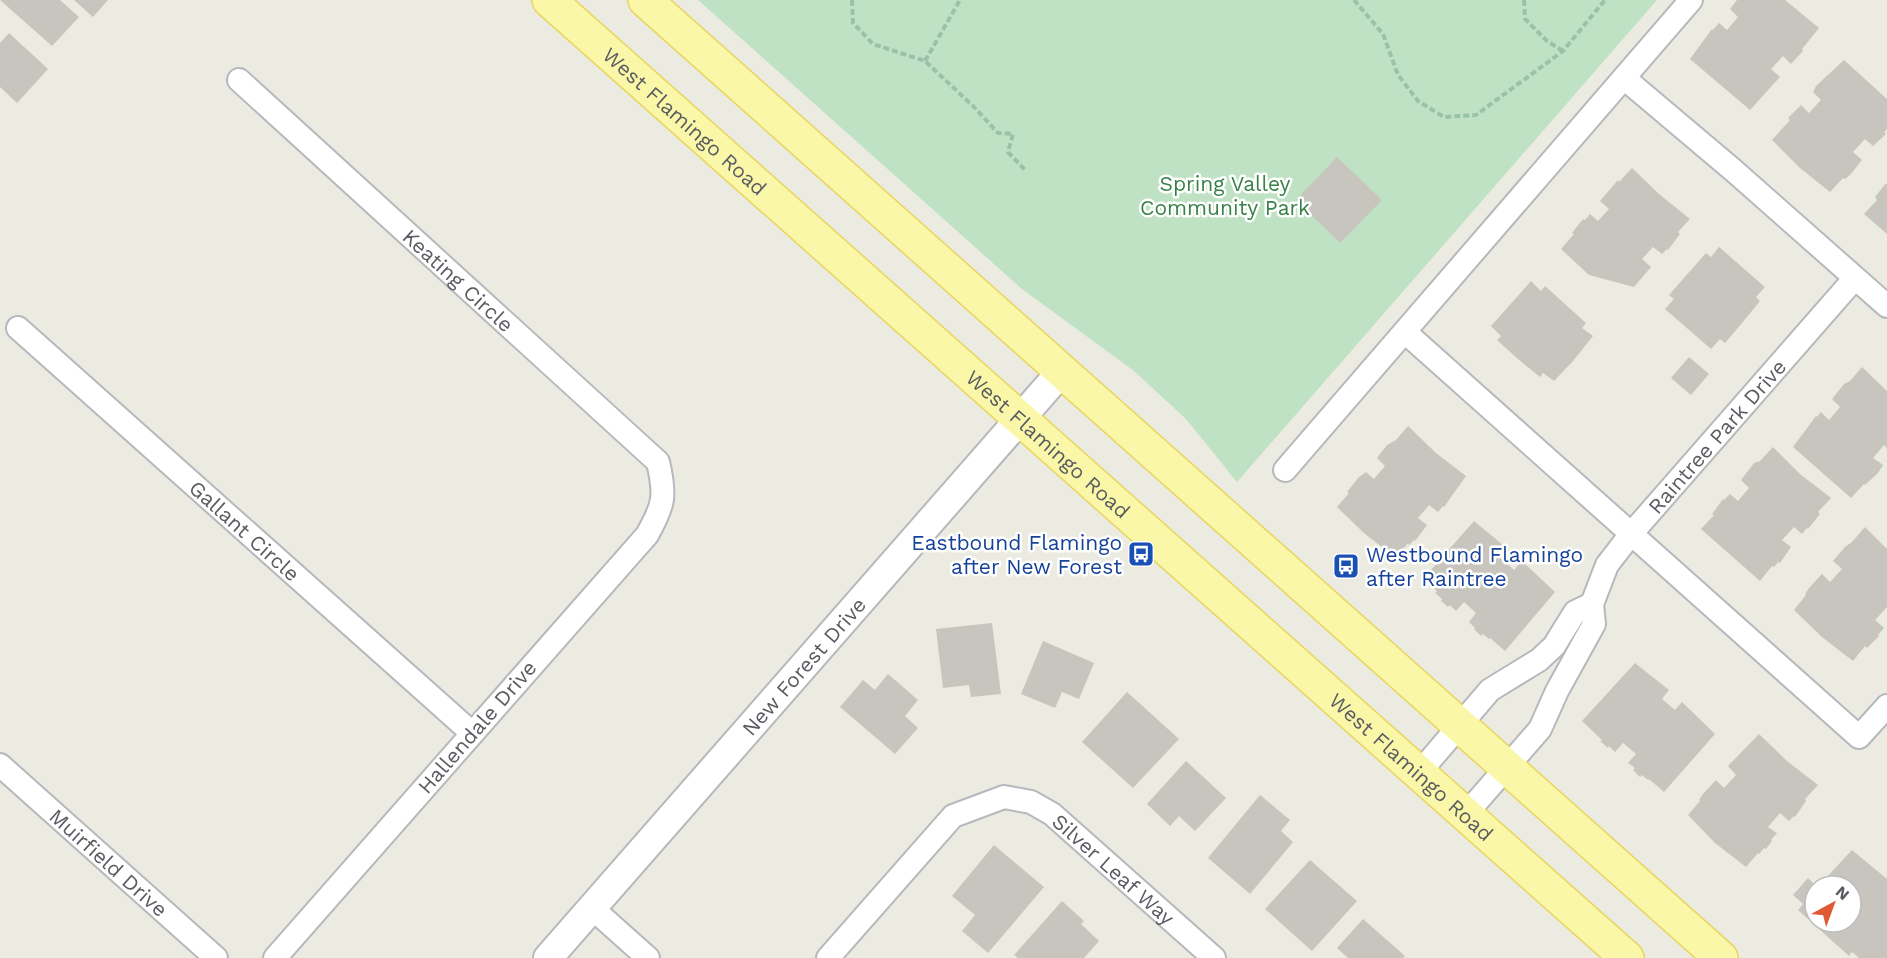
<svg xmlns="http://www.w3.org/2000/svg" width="1887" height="958" viewBox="0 0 1887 958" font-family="'Work Sans',sans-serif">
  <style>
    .green { fill: #bfe2c4 }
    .building { fill: #c7c5be }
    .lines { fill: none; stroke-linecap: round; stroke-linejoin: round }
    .minor-casing { stroke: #b7b8bd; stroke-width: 26 }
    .tertiary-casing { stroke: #b7b8bd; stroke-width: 32 }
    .primary-casing { stroke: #e8d55e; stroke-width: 36 }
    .path { stroke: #99c2aa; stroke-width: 4; stroke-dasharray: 6 3; stroke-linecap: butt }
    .minor { stroke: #fff; stroke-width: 22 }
    .tertiary { stroke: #fff; stroke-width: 28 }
    .primary { stroke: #faf8a8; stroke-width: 33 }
    .labels { text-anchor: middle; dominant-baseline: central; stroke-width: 5; stroke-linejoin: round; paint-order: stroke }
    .street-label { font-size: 21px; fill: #5a5c61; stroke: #fff }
    .park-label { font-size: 21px; fill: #398147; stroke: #fff }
    .transit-label { font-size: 21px; fill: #164399; stroke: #fff; text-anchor: end }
  </style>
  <rect width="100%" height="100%" fill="#ecebe1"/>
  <polygon class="green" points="698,0 1657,0 1237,482 1186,419 1134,371 1022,289"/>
  <g class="building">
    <polygon points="0,0 60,0 79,17 52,46"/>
    <polygon points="74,0 108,0 93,17"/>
    <polygon points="1737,0 1785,0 1819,28 1802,49 1803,51 1791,64 1783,56 1771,69 1780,77 1750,110 1690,59 1712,29 1713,30 1719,23 1727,30 1738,17 1730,9"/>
    <polygon points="9,33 48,69 17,103 0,87 0,43"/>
    <polygon points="1844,60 1887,99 1887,129 1884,132 1886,134 1873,146 1865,139 1853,152 1862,160 1850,175 1845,179 1843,178 1830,192 1800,168 1772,140 1790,120 1788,118 1801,105 1809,113 1821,100 1813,92 1816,86"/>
    <polygon points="1337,157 1382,200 1340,243 1296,200"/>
    <polygon points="1632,168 1659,194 1690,219 1678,232 1680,234 1668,250 1667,249 1662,254 1653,247 1642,259 1651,267 1634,287 1589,275 1561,249 1574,234 1572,233 1583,219 1585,220 1590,214 1598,221 1609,209 1600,201 1618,180 1619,182"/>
    <polygon points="1886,183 1887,185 1887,234 1864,214 1877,200 1875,197"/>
    <polygon points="1719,247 1765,287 1756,297 1760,301 1742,323 1725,343 1720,339 1711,349 1665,309 1674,299 1669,295 1706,253 1711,257"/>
    <polygon points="1531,281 1541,291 1545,286 1586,323 1582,328 1593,336 1573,361 1554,381 1543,373 1540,377 1518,359 1497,340 1501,336 1491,326"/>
    <polygon points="1689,357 1709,374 1691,395 1671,378"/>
    <polygon points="1862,367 1887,391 1887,448 1884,445 1873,458 1883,465 1878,473 1865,485 1864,484 1851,498 1793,447 1816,416 1817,417 1821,412 1829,420 1840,407 1832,399 1844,384 1850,381"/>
    <polygon points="1408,426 1436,453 1466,476 1444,507 1443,506 1438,512 1429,505 1418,518 1427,525 1415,541 1414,540 1409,545 1408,543 1396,558 1365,534 1337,507 1349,493 1347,492 1358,478 1366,472 1374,479 1385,466 1377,458 1387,445 1396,440"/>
    <polygon points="1773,447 1800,474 1831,498 1818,512 1820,514 1808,529 1807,528 1802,534 1794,527 1782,540 1791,547 1780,563 1778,562 1774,567 1772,566 1760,581 1701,529 1714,515 1712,514 1723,499 1724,500 1730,494 1738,501 1749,488 1741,480 1754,463 1760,461"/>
    <polygon points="1474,521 1509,550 1501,558 1514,570 1522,561 1555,592 1505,651 1490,638 1489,639 1483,634 1481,636 1474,629 1475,628 1469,622 1476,613 1464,602 1456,611 1450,605 1448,607 1441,601 1442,599 1435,593 1437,591 1423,579"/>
    <polygon points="1865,527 1887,549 1887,607 1875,620 1884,628 1878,635 1879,636 1867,648 1865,646 1853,661 1822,637 1794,610 1806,595 1805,594 1809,588 1822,574 1830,582 1842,569 1833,561 1845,547 1852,542"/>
    <polygon points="992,623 1001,694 971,697 969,685 943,688 936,629"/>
    <polygon points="1043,641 1094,663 1079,699 1062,692 1055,708 1021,694"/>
    <polygon points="1635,663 1669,690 1662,699 1675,710 1682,702 1715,734 1664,792 1649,779 1648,780 1642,775 1640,777 1633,770 1635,768 1628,763 1636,754 1623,743 1615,752 1609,746 1608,748 1600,741 1602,740 1582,721"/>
    <polygon points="888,674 918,700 905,716 918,728 895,754 840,707 863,680 875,690"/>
    <polygon points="1127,692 1179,739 1133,788 1082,742"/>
    <polygon points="1759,734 1787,761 1818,785 1805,799 1806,801 1795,817 1794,816 1789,821 1780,813 1768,827 1777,833 1771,840 1772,841 1766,849 1764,848 1759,854 1758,853 1746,867 1715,843 1688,815 1700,801 1699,800 1703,794 1716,780 1724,788 1736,775 1728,766"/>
    <polygon points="1186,761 1226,798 1195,831 1179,816 1170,826 1147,804"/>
    <polygon points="1260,795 1290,820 1281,831 1293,842 1250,894 1208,858"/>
    <polygon points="994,845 1044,887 988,953 962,931 975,915 952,896"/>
    <polygon points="1852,850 1887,879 1887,958 1859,958 1852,952 1849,956 1798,910 1803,904 1793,895 1808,878 1815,885 1815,922 1851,922 1851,886 1836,886 1827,877"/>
    <polygon points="1310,860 1357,901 1312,951 1265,909"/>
    <polygon points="1062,901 1084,921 1081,924 1099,941 1084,958 1018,958 1014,955"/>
    <polygon points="1363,919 1405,956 1403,958 1348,958 1337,948"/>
  </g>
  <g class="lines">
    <defs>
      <g id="minor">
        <polyline points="1624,78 1733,170 1887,306"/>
        <path id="s1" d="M239 80 658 462C666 496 664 505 647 535L275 958"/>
        <path id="s2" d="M18 328 472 733"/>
        <polyline points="1405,332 1859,737 1887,706"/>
        <polyline points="1285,470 1691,0"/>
        <path id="s3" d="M0 765 216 958"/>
        <polyline points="1419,773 1490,690 1539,660 1554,646 1575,612 1592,604"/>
        <path id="s4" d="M1466 814 1540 729 1557 691 1594 624 1592 604 1607 565 1631 534 1855 278"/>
        <polyline points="592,908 648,958"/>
        <path id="s5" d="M828 958 953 816 1004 797 1031 802 1052 814 1214 958"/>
      </g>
      <g id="tertiary">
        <path id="s6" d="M548 958 1061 372"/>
      </g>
      <g id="primary">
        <path id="s7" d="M549 0 1627 958"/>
        <polyline points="645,0 1721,958"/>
      </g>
    </defs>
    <use href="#minor" class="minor-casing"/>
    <use href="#tertiary" class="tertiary-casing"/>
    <use href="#primary" class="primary-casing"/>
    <g class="path">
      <polyline points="852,0 853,23 873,44 925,61 974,107 998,133 1013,134 1008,152 1026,171"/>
      <polyline points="1354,0 1383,34 1398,75 1418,101 1444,117 1476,115 1563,51 1605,0"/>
      <polyline points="1524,0 1525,19 1547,41 1563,51"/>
      <polyline points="925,61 960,0"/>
    </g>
    <use href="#minor" class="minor"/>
    <use href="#tertiary" class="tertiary"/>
    <use href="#primary" class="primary"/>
  </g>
  <defs>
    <symbol id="bus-square" viewBox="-11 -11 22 22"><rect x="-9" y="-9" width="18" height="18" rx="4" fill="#1a4fb4" stroke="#fff"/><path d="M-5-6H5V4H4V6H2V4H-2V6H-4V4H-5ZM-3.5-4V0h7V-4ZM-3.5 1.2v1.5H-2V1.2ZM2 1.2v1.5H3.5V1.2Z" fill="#fff"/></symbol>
  </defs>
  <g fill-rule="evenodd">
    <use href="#bus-square" x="1126" y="539" width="30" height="30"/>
    <use href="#bus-square" x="1331" y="551" width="30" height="30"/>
  </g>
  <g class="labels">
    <g class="street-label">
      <text stroke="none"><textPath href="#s7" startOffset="182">West Flamingo Road</textPath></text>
      <text stroke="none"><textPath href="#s1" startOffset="297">Keating Circle</textPath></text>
      <text stroke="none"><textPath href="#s4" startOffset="462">Raintree Park Drive</textPath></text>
      <text stroke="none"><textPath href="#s7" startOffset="668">West Flamingo Road</textPath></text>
      <text stroke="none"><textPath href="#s2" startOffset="304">Gallant Circle</textPath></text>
      <text stroke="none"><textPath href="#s6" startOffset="388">New Forest Drive</textPath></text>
      <text transform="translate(477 727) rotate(-49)">Hallendale Drive</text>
      <text stroke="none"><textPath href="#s7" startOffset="1154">West Flamingo Road</textPath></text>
      <text stroke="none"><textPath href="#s3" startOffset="146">Muirfield Drive</textPath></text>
      <text stroke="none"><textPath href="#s5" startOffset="378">Silver Leaf Way</textPath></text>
    </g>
    <g class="park-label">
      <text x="1225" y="183">Spring Valley<tspan x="1225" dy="24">Community Park</tspan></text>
    </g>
    <g class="transit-label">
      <text x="1122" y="542">Eastbound Flamingo<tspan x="1122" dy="24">after New Forest</tspan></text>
      <text x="1366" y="554" text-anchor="start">Westbound Flamingo<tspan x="1366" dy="24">after Raintree</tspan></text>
    </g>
  </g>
  <g transform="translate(1833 904) rotate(41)"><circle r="28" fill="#ffffff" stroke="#bdbec0" stroke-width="1.5"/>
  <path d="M0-4.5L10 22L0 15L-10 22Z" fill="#de5a35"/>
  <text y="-9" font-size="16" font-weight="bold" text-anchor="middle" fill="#5a5c61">N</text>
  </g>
</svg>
